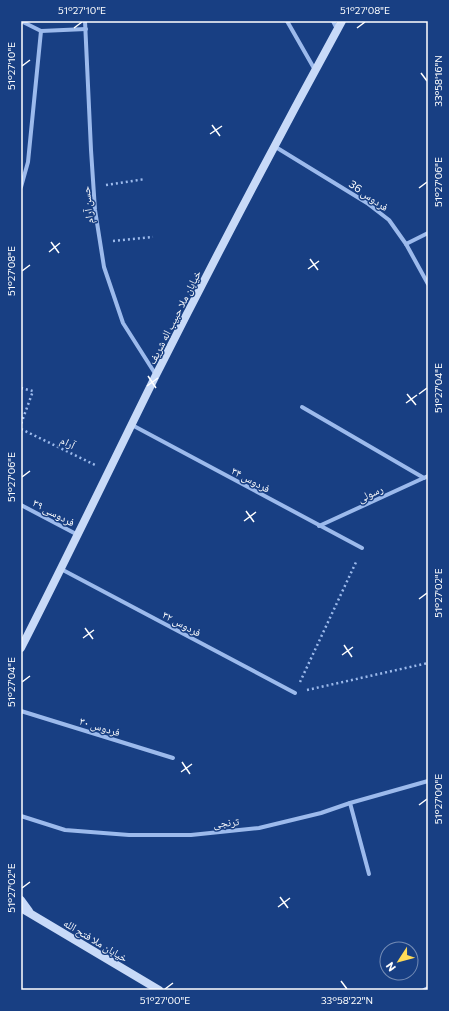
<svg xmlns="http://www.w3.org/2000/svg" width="449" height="1011" viewBox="0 0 449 1011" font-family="Commissioner,'Noto Naskh Arabic',sans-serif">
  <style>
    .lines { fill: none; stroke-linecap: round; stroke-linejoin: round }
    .path { stroke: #9cbaec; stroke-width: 2.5; stroke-dasharray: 2 3; stroke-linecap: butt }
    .street { stroke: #9cbaec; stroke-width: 4 }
    .secondary { stroke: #c8daf8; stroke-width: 8 }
    .ticks { fill: none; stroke: #fff; stroke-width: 1.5 }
    .labels { text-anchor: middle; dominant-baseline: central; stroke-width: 3; stroke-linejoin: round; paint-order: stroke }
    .street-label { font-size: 11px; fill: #fff; stroke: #183f83 }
    .neatline { fill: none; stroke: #fff; stroke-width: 1.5 }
    .ticks-label { font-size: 10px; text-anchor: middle; fill: #fff }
  </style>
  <rect width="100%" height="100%" fill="#183f83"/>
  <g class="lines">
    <g class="path">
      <polyline points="106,185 145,179"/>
      <polyline points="113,241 153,237"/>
      <polyline points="21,388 33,391 21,424"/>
      <polyline points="21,429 95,465"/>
      <polyline points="300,682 357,560"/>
      <polyline points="307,690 428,663"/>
    </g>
    <g class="street">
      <polyline points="21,21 41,31 86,29"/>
      <polyline points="85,21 91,150 95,210 104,267 123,323 156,375"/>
      <polyline points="287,21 315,70"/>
      <polyline points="333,21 337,29"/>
      <polyline points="274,146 367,203 389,220 406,244 428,284"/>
      <polyline points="21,187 28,162 41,31"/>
      <polyline points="406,244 428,233"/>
      <polyline points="302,407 424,478"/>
      <polyline points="132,425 362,548"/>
      <polyline points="21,505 78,535"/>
      <polyline points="319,526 428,476"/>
      <polyline points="61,569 295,693"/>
      <polyline points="21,711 173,758"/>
      <polyline points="350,803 369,874"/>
      <polyline points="21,816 65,830 129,835 191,835 259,828 321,813 350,803 428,781"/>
      <polyline points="424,990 428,988"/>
    </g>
    <g class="secondary">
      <path d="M21 648C67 558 111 466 156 375 216 256 278 138 342 21"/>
      <polyline points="21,900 29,911"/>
      <polyline points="21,908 159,990"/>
    </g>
  </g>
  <path class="ticks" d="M74 28 82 22M357 28 365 22M22 66 30 60M421 73 427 81M212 125 220 136M210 134 222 126M419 188 427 182M51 242 59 253M49 252 60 243M310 259 318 270M308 269 319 261M22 271 30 265M148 376 156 388M147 386 158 378M407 394 416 405M419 394 427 388M406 403 417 395M22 477 30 471M246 511 254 522M244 521 256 512M419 599 427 593M85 628 93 639M83 638 94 630M344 645 352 657M342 655 353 647M22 682 30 676M182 762 190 774M181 772 192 764M419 805 427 799M22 888 30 882M280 897 288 908M278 907 290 898M341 981 347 989M165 989 173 983"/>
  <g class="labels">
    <g class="street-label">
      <text transform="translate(369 195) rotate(35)">فردوس 36</text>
      <text transform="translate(87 205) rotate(-96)">حسن آرام</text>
      <text transform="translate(174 317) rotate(-63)">خیابان ملا حبیب اله شریف</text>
      <text transform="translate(68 442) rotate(26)">آرام</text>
      <text transform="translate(251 479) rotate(28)">فردوس ۳۴</text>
      <text transform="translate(370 493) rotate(-25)">رسولی</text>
      <text transform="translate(54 512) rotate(28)">فردوسی ۳۹</text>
      <text transform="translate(182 623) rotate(28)">فردوس ۳۲</text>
      <text transform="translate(100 726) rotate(17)">فردوس ۳۰</text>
      <text transform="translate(226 822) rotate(-6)">ترنجی</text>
      <text transform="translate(96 940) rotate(31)">خیابان ملا فتح الله</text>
    </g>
  </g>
  <rect width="449" height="1011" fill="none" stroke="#183f83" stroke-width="44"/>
  <g transform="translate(399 961) rotate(234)"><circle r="19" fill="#183f83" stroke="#748cb5"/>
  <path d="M0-3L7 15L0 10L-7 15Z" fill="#ffdb57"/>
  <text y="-6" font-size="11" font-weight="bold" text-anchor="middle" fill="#ffffff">N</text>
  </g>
  <rect x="22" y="22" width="405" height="967" class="neatline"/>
  <g class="ticks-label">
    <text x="82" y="14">51°27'10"E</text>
    <text x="365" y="14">51°27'08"E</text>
    <text transform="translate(11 66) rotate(-90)" y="4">51°27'10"E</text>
    <text transform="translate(438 81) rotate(-90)" y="4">33°58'16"N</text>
    <text transform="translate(438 182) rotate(-90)" y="4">51°27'06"E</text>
    <text transform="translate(11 271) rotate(-90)" y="4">51°27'08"E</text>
    <text transform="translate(438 388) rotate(-90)" y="4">51°27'04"E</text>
    <text transform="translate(11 477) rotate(-90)" y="4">51°27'06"E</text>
    <text transform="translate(438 593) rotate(-90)" y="4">51°27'02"E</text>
    <text transform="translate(11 682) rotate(-90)" y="4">51°27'04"E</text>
    <text transform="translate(438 799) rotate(-90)" y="4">51°27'00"E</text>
    <text transform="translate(11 888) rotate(-90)" y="4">51°27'02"E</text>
    <text x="165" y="1004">51°27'00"E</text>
    <text x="347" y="1004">33°58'22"N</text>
  </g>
</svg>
